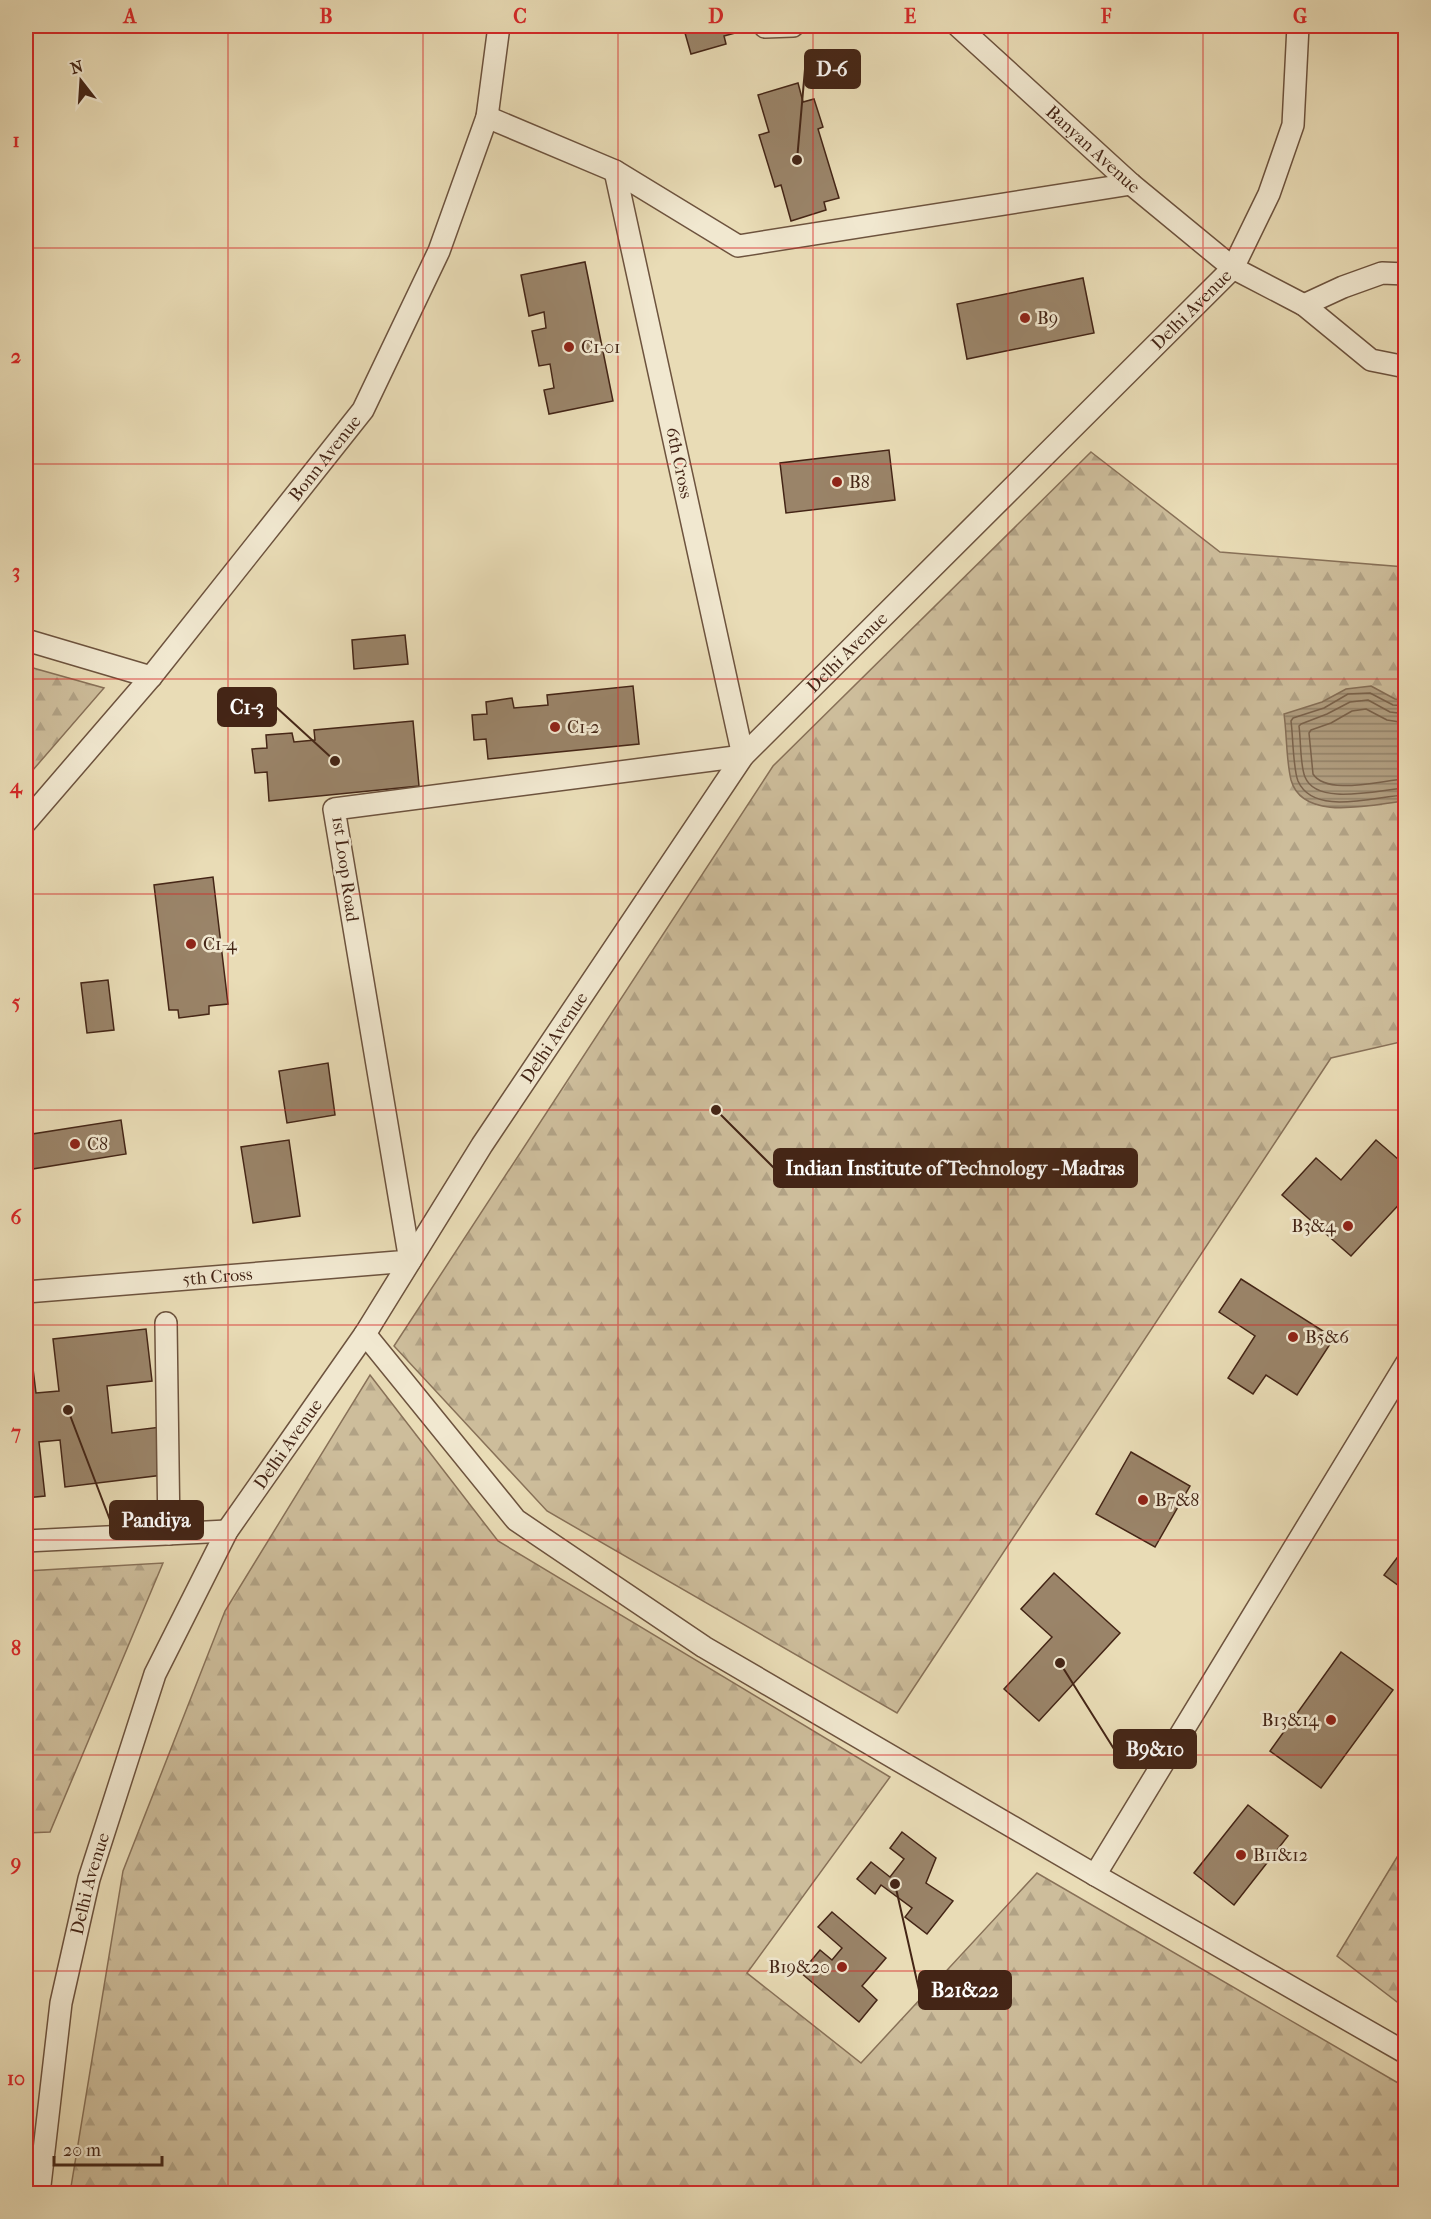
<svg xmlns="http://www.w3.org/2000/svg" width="1431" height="2219" viewBox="0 0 1431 2219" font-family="'IM FELL French Canon',serif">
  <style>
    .forest { fill: url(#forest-firs); stroke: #887158; stroke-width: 1.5 }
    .water { fill: url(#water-rules); stroke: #856e56; stroke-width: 1.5 }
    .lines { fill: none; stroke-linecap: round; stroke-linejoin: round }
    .shore { stroke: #7a624b; stroke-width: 1.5 }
    .building { fill: #9a8469; stroke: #442516; stroke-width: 1.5 }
    .lane-casing { stroke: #6d533e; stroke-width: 24 }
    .lane { stroke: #f1e8d0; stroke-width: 21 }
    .grid { fill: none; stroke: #d62828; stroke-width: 1.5; stroke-opacity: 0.55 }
    .poi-dot { fill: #8f2418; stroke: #f1e8d0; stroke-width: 2 }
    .labels { text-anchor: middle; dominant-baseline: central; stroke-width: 5; stroke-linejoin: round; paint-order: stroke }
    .street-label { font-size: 18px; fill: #442516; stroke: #f1e8d0 }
    .poi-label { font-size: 18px; fill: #442516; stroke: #f1e8d0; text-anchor: start }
    .leader { fill: none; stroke: #442516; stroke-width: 2 }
    .callout-dot { fill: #442516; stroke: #f1e8d0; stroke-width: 2 }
    .callout { fill: #442516; stroke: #442516; stroke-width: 2 }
    .callout-label { font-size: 20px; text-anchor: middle; font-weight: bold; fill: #fff }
    .neatline { fill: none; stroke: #d62828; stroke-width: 2 }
    .grid-label { font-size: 20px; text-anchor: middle; font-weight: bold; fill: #d62828 }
  </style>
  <defs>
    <pattern id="forest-firs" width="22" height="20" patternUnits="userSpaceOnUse" patternTransform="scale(1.5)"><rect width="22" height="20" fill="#cdbd9b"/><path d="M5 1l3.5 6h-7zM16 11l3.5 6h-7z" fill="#b1a285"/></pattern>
    <pattern id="water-rules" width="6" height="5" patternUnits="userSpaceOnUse" patternTransform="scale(1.5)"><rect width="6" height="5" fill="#b19e80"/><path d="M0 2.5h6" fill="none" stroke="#928168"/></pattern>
  </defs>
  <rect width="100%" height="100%" fill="#e9dcb6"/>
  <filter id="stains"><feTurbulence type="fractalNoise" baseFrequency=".00333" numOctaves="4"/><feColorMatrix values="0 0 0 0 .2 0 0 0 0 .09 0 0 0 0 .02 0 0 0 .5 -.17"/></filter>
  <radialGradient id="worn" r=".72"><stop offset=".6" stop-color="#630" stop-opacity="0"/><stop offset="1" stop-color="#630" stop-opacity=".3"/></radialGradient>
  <g class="forest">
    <polygon points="1091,452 1220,552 1405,567 1405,1041 1331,1058 897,1713 547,1511 394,1346 773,766"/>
    <polygon points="26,666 104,688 26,778"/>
    <polygon points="370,1375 498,1541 890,1777 747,1973 861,2063 1037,1873 1405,2087 1405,2193 70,2193 123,1871 225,1611"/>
    <polygon points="163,1563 50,1832 26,1833 26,1571"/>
    <polygon points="1405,1844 1405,2008 1337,1956"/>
  </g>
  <path class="water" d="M1371 686 1395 699 1405 701V801C1374 804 1303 823 1291 780 1286 759 1287 735 1284 714L1322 702 1346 689Z"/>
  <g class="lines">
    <g class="shore">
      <path d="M1406 706 1393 705 1370 693 1348 694 1324 708 1293 718 1291 721C1293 735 1293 769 1298 781 1314 817 1375 796 1406 795"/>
      <path d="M1406 714 1390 712 1368 700 1350 702 1327 714 1301 724 1299 726C1301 741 1300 765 1305 777 1317 807 1381 789 1406 788"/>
      <path d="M1406 723 1387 720 1366 709 1352 711 1331 723 1311 730 1309 733 1313 774C1327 796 1382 780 1406 779"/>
    </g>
  </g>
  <g class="building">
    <polygon points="683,26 737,26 739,32 724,36 726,44 691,54"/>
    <polygon points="798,83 803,102 814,99 823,127 818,129 839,198 824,202 826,210 791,221 781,185 775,187 759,135 769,132 758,95"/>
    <polygon points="585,262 613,401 549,414 544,390 554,388 550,364 539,366 532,331 546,328 544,312 529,316 521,275"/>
    <polygon points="1083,278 1094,333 967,359 957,304"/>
    <polygon points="889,450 895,500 786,513 780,463"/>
    <polygon points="405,635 408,664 354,669 352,640"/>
    <polygon points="633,686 639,744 488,759 486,739 474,740 472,715 487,714 486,702 512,698 514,708 548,705 547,695"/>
    <polygon points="413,721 419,786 269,801 267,772 255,773 252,749 267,748 266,735 292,733 294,742 315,740 314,730"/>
    <polygon points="213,877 228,1004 209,1006 209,1014 179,1018 178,1010 169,1010 154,885"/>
    <polygon points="108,980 114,1030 87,1033 81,983"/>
    <polygon points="328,1063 335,1115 287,1123 279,1071"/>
    <polygon points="121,1120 126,1154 26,1170 26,1135"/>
    <polygon points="289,1140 300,1216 253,1223 241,1147"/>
    <polygon points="1376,1140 1406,1166 1406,1197 1351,1256 1282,1195 1316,1158 1341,1180"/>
    <polygon points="1241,1279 1334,1338 1297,1395 1266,1375 1253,1394 1228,1378 1255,1336 1219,1312"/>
    <polygon points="146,1329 152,1381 107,1386 112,1433 161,1427 163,1475 65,1487 60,1440 39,1442 45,1496 26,1498 26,1336 29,1336 36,1393 59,1391 53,1339"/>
    <polygon points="1131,1452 1190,1486 1155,1547 1096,1514"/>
    <polygon points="1406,1546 1406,1591 1384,1575"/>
    <polygon points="1054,1573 1120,1633 1039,1721 1004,1689 1052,1637 1021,1609"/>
    <polygon points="1341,1652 1393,1690 1321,1788 1270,1751"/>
    <polygon points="1248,1805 1288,1836 1234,1905 1194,1873"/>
    <polygon points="902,1832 936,1858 926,1883 953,1901 927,1934 905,1917 912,1908 881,1885 875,1894 857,1879 871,1862 890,1877 904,1859 890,1848"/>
    <polygon points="832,1912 886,1958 862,1986 877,2000 859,2022 801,1973 820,1950 832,1960 842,1948 818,1927"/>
  </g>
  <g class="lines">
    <defs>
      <g id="lane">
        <path id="s1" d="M958 26 1131 184 1233 268 1304 305 1371 360 1406 367"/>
        <polyline points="765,27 793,26"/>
        <polyline points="487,117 615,171 738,246 1131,184"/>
        <polyline points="1304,305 1343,287 1382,273 1406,274"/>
        <polyline points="26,640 151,677"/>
        <path id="s2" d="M26 822 151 677 363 410 439 251 487 117 499 26"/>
        <path id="s3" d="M26 1292 410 1261 334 809 743 756 615 171"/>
        <polyline points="166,1323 169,1534"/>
        <polyline points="365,1334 516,1520 704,1647 1095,1875 1406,2053"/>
        <polyline points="26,1541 227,1531"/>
        <polyline points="1095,1875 1406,1364"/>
        <path id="s4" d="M39 2194 61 2003 89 1879 155 1674 227 1531 365 1334 482 1145 743 756 1233 268 1269 194 1293 125 1298 26"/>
      </g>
    </defs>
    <use href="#lane" class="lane-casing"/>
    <use href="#lane" class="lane"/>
  </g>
  <path class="grid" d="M228 26V2194M423 26V2194M618 26V2194M813 26V2194M1008 26V2194M1203 26V2194M26 248H1406M26 464H1406M26 679H1406M26 894H1406M26 1110H1406M26 1325H1406M26 1540H1406M26 1755H1406M26 1971H1406"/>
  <g class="poi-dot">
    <circle cx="1025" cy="318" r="6"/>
    <circle cx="569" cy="347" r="6"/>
    <circle cx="837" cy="482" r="6"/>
    <circle cx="555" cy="727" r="6"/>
    <circle cx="191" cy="944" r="6"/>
    <circle cx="75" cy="1144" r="6"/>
    <circle cx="1348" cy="1226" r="6"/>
    <circle cx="1293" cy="1337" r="6"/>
    <circle cx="1143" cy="1500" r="6"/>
    <circle cx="1331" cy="1720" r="6"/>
    <circle cx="1241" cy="1855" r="6"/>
    <circle cx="842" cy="1967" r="6"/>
  </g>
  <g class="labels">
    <g class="street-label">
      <text stroke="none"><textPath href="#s1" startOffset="183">Banyan Avenue</textPath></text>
      <text stroke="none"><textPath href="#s4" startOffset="2259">Delhi Avenue</textPath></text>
      <text stroke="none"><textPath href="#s2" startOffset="471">Bonn Avenue</textPath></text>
      <text transform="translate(679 463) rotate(78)">6th Cross</text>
      <text stroke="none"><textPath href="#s4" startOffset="1773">Delhi Avenue</textPath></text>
      <text transform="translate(345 869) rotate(82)">1st Loop Road</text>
      <text stroke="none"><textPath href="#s4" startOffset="1287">Delhi Avenue</textPath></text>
      <text stroke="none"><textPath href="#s3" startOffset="192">5th Cross</textPath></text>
      <text stroke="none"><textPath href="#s4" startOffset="801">Delhi Avenue</textPath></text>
      <text stroke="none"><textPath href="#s4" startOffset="315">Delhi Avenue</textPath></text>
    </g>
    <g class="poi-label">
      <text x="1037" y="318">B9</text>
      <text x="581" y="347">C1-01</text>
      <text x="849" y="482">B8</text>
      <text x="567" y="727">C1-2</text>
      <text x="203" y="944">C1-4</text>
      <text x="87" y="1144">C8</text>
      <text x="1336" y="1226" text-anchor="end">B3&amp;4</text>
      <text x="1305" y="1337">B5&amp;6</text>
      <text x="1155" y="1500">B7&amp;8</text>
      <text x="1319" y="1720" text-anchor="end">B13&amp;14</text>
      <text x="1253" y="1855">B11&amp;12</text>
      <text x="830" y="1967" text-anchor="end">B19&amp;20</text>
    </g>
  </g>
  <path class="leader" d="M797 160L805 69M335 761L276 707M716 1110L774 1168M68 1410L110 1520M1060 1663L1114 1749M895 1884L919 1990"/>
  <g class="callout-dot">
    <circle cx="797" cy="160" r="6"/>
    <circle cx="335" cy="761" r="6"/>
    <circle cx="716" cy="1110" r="6"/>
    <circle cx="68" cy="1410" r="6"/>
    <circle cx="1060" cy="1663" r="6"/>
    <circle cx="895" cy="1884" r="6"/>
  </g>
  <g class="callout">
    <rect x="805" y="50" width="55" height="38" rx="6"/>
    <rect x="218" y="688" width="58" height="38" rx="6"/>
    <rect x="774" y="1149" width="363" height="38" rx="6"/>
    <rect x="110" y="1501" width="93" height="38" rx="6"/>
    <rect x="1114" y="1730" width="82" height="38" rx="6"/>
    <rect x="919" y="1971" width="92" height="38" rx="6"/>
  </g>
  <g class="callout-label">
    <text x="832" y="76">D-6</text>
    <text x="247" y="714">C1-3</text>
    <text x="955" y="1175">Indian Institute of Technology - Madras</text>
    <text x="156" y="1527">Pandiya</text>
    <text x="1155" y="1756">B9&amp;10</text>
    <text x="965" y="1997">B21&amp;22</text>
  </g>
  <rect width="1431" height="2219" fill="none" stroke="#e9dcb6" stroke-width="66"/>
  <g transform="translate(81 81) rotate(343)" stroke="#f1e8d0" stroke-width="4.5" paint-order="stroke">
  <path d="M0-4.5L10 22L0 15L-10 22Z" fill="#442516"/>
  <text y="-9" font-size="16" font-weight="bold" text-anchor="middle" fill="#442516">N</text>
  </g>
  <path d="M54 2156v9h108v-9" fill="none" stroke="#442516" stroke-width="3"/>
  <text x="63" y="2156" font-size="18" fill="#442516" stroke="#f1e8d0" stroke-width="4.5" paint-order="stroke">20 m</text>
  <rect x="33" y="33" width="1365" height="2153" class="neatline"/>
  <g class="grid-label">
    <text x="130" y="23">A</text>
    <text x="326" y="23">B</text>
    <text x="520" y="23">C</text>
    <text x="716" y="23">D</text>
    <text x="910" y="23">E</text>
    <text x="1106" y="23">F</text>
    <text x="1300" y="23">G</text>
    <text x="16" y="147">1</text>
    <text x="16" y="363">2</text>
    <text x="16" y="578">3</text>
    <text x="16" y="793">4</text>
    <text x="16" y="1009">5</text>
    <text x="16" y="1224">6</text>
    <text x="16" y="1439">7</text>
    <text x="16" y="1655">8</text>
    <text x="16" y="1870">9</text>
    <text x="16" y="2085">10</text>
  </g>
  <rect width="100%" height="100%" filter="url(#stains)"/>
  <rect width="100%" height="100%" fill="url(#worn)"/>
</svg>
